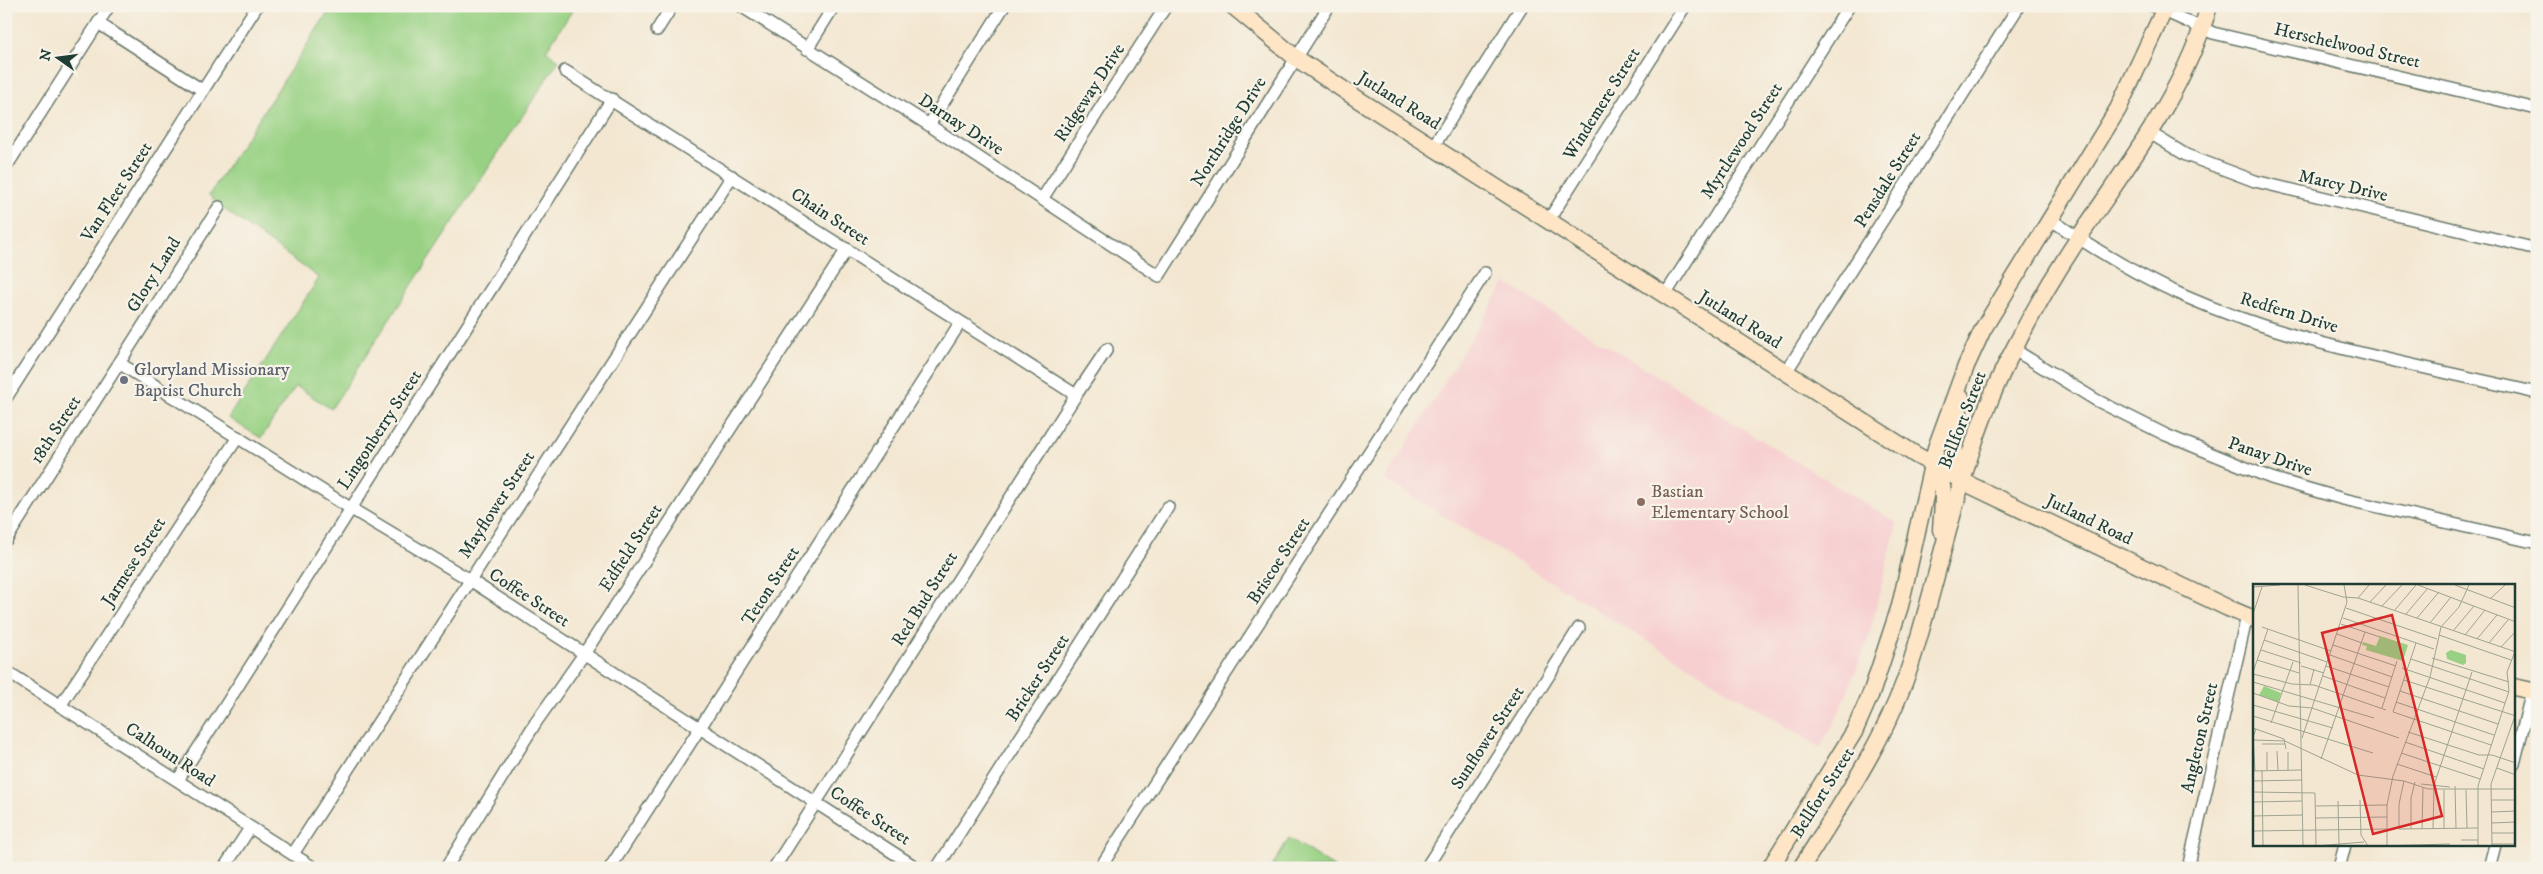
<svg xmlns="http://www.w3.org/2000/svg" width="2543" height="874" viewBox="0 0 2543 874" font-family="'IM FELL DW Pica',serif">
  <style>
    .built { fill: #f7cfd1 }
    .green { fill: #98d183; stroke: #5c875c }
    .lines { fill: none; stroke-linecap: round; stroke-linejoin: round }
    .street-casing { stroke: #69786b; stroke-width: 14 }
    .secondary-casing { stroke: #69786b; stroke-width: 19 }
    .street { stroke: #fff; stroke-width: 11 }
    .secondary { stroke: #fde5c5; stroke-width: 16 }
    .worship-dot { fill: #6b7280; stroke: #f7f3e8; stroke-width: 2 }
    .education-dot { fill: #8d6e63; stroke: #f7f3e8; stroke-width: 2 }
    .labels { text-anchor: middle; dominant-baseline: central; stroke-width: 4.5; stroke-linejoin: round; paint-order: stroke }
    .street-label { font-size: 18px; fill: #1f3d34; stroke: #f7f3e8 }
    .worship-label { font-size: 18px; fill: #5b616d; stroke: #f7f3e8; text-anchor: start }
    .education-label { font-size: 18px; fill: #785e54; stroke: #f7f3e8; text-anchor: start }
    .inset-road { fill: none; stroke: #9ea392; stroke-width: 1 }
    .view { fill: #d62828; fill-opacity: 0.15; stroke: #d62828; stroke-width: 2.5 }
    .inset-edge { fill: none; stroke: #1f3d34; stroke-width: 2.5 }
  </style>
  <rect width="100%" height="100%" fill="#f7f3e8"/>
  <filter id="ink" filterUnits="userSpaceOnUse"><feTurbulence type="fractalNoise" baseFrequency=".02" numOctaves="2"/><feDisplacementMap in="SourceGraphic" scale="10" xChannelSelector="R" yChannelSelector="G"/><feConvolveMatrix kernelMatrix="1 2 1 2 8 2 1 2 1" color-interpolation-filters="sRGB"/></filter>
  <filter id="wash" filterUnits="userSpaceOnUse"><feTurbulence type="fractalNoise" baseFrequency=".0096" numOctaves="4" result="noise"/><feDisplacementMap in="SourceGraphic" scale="20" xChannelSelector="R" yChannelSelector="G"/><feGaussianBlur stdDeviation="1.12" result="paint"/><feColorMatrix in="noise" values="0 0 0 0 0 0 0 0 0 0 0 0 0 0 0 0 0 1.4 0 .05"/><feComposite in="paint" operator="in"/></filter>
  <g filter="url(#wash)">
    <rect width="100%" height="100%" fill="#f3e7d1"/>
    <polygon class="built" points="1505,283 1897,523 1867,643 1835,722 1820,747 1385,480"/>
    <g class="green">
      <polygon points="332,6 575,6 546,51 559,60 331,409 296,386 261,438 228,418 319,278 221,207 209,195"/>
      <polygon points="1289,838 1335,868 1271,868"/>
    </g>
  </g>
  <g filter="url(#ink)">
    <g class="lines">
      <defs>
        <g id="street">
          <polyline points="741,6 929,125 1159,276 1329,6"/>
          <polyline points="2153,6 2213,33 2537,109"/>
          <polyline points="98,23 202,90"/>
          <polyline points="657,30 672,6"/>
          <polyline points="807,49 834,6"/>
          <polyline points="565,71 1076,395"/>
          <polyline points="929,125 1004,6"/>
          <polyline points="2150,133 2186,155 2255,181 2537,249"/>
          <polyline points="1433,147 1522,6"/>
          <polyline points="6,167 109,6"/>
          <polyline points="1042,199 1166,6"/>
          <path d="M2050 219C2092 248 2137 275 2184 296 2295 345 2419 365 2537 393"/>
          <polyline points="1548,221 1685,6"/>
          <polyline points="1665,295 1849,6"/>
          <polyline points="2013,349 2096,400 2166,435 2271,478 2343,499 2537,543"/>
          <polyline points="119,363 350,508 470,580 917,868"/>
          <polyline points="1786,372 2019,6"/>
          <polyline points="6,398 257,6"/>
          <polyline points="6,540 219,207"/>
          <polyline points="6,671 314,868"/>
          <polyline points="60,706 238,437"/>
          <polyline points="2514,764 2532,691"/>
          <polyline points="178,780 612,99"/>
          <polyline points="293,854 732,176"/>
          <polyline points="224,868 250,828"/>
          <polyline points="446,868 536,722 584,654 847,249"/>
          <polyline points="610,868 960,323"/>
          <polyline points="774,868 1076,395 1107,349"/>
          <polyline points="937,868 1168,507"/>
          <polyline points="1100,868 1485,273"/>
          <polyline points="1426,868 1579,628"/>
          <polyline points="2188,868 2247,616"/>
          <polyline points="2339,868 2345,845"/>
          <polyline points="2489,868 2495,845"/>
        </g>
        <g id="secondary">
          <polyline points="1233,6 1296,58 1359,100 1916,455 1972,486 2228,608 2254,619"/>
          <path d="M1961 397C1956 430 1949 448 1962 480"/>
          <path d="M1933 465C1948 482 1942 509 1941 530"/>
          <polyline points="2514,687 2537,692"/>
          <polyline points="1770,868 1854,732 1872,691 1900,606 1936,448 1966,366 1983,329 2118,109 2166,6"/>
          <path d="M1801 868C1843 801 1888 736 1912 660 1945 556 1962 446 2014 349 2033 311 2056 272 2080 236 2129 162 2184 93 2209 6"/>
        </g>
      </defs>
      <use href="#street" class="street-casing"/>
      <use href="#secondary" class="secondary-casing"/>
      <use href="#street" class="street"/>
      <use href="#secondary" class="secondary"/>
    </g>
  </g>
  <circle class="worship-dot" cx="124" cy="380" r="5"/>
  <circle class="education-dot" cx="1641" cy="502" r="5"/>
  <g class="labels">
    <g class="street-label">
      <text transform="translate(2347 46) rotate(13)">Herschelwood Street</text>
      <text transform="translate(1090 93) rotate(-57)">Ridgeway Drive</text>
      <text transform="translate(1399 101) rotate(32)">Jutland Road</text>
      <text transform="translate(1602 104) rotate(-58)">Windemere Street</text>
      <text transform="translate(961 125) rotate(33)">Darnay Drive</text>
      <text transform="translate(1229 132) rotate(-58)">Northridge Drive</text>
      <text transform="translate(1742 141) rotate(-57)">Myrtlewood Street</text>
      <text transform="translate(1888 180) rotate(-58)">Pensdale Street</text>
      <text transform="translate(2343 186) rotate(13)">Marcy Drive</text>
      <text transform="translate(117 192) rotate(-57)">Van Fleet Street</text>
      <text transform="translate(830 217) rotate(33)">Chain Street</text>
      <text transform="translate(154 275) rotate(-58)">Glory Land</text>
      <text transform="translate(2289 313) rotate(17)">Redfern Drive</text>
      <text transform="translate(1740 320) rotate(32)">Jutland Road</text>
      <text transform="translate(1963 420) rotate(-69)">Bellfort Street</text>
      <text transform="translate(56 430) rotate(-57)">18th Street</text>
      <text transform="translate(380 430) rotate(-57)">Lingonberry Street</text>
      <text transform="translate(2270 457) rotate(19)">Panay Drive</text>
      <text transform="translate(497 505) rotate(-57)">Mayflower Street</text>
      <text transform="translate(2089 520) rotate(26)">Jutland Road</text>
      <text transform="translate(631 548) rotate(-57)">Edfield Street</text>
      <text transform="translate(1279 561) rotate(-57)">Briscoe Street</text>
      <text transform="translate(134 562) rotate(-57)">Jarmese Street</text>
      <text transform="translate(771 586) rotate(-57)">Teton Street</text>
      <text transform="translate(529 598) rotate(33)">Coffee Street</text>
      <text transform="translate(925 599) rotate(-58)">Red Bud Street</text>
      <text transform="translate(1038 678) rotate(-57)">Bricker Street</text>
      <text transform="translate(1488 738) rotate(-57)">Sunflower Street</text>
      <text transform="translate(2200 738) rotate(-77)">Angleton Street</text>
      <text transform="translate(170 755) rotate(33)">Calhoun Road</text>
      <text transform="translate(1823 793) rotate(-58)">Bellfort Street</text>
      <text transform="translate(870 816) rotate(33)">Coffee Street</text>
    </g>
    <g class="worship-label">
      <text x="134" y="370">Gloryland Missionary<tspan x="134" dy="21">Baptist Church</tspan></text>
    </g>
    <g class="education-label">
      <text x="1651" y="492">Bastian<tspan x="1651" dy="21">Elementary School</tspan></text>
    </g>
  </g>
  <g transform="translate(2253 584)">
    <rect width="262" height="262" fill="#f3e7d1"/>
    <path d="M127 52 155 61 150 77 113 66 114 62 109 61 110 58 123 62ZM198 66 213 71V79L210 81 194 75 193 69ZM11 102 28 109 25 118 6 111Z" fill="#98d183"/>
    <path class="inset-road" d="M45 1 50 262M52 1 90 13 105 14 263 68M165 1 263 38M202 1 263 24M0 3 27 1M105 14 116 1M238 14 252 1M117 18 133 1M129 22 149 1M93 24 184 55M141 27 163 1M0 30 9 3M153 30 175 4M90 34 181 65M164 34 186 8M177 39 198 13M88 40 127 53M9 43 78 67M200 47 221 22M84 50 109 59M186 51 258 76M212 51 232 26M224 55 244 31M11 56 74 78M163 59 140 128 238 161M236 59 255 36M80 61 143 82M248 63 263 47M8 66 48 79M77 71 139 93M179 74 256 98M158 75 256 108M4 76 46 89M48 82 71 89M73 82 136 103M149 84 252 119M0 88 15 45M0 90 39 100 61 101 133 126M70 92 132 114M151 96 263 132M0 98 121 134M57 101 61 85M147 107 245 140M0 109 36 122 59 124 146 154M143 118 241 151M0 121 80 144M129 124 144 77M0 132 120 169M18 139 40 78M0 144 31 155 33 165M155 148 226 171H239L263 179M49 154 94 18 91 1M0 156 32 157 105 191 151 197 175 205H263M152 158 231 185M9 160H32M24 167 25 186M14 168V186M35 168V186M148 169 227 195M68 175 112 48M144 180 183 193M244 184 263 191M9 186 10 262M0 187 49 186M2 187 0 153 3 145M0 197 49 196M151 197 146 220V245L225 244M168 200 197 203M202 202 203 244M191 206V245M213 206 214 244M0 208 62 209 63 262M107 216 108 251 115 262M238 216H263M85 217 86 261M0 218 49 217M63 222 134 221M239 228 263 227M0 232 49 231M63 234 134 233M239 239 263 238M158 245V214L162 198M169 245 170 204M180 245 181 201 219 88M0 247 134 245M239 249H263M208 256H225M239 260H263M63 262 111 258M127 262 197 260M134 262V221L140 192 177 93 188 43 206 23 216 1M225 262V202L256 107 254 88 263 65M239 262 238 200 263 129"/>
    <path class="view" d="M139 31 189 232 120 250 69 49Z"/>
    <rect width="262" height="262" class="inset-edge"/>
  </g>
  <rect width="2543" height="874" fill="none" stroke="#f7f3e8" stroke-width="25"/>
  <g transform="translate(58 58) rotate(284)" stroke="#f7f3e8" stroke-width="4" paint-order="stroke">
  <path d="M0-4L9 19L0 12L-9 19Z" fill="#1f3d34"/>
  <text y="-8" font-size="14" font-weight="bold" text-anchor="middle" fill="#1f3d34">N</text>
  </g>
</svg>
